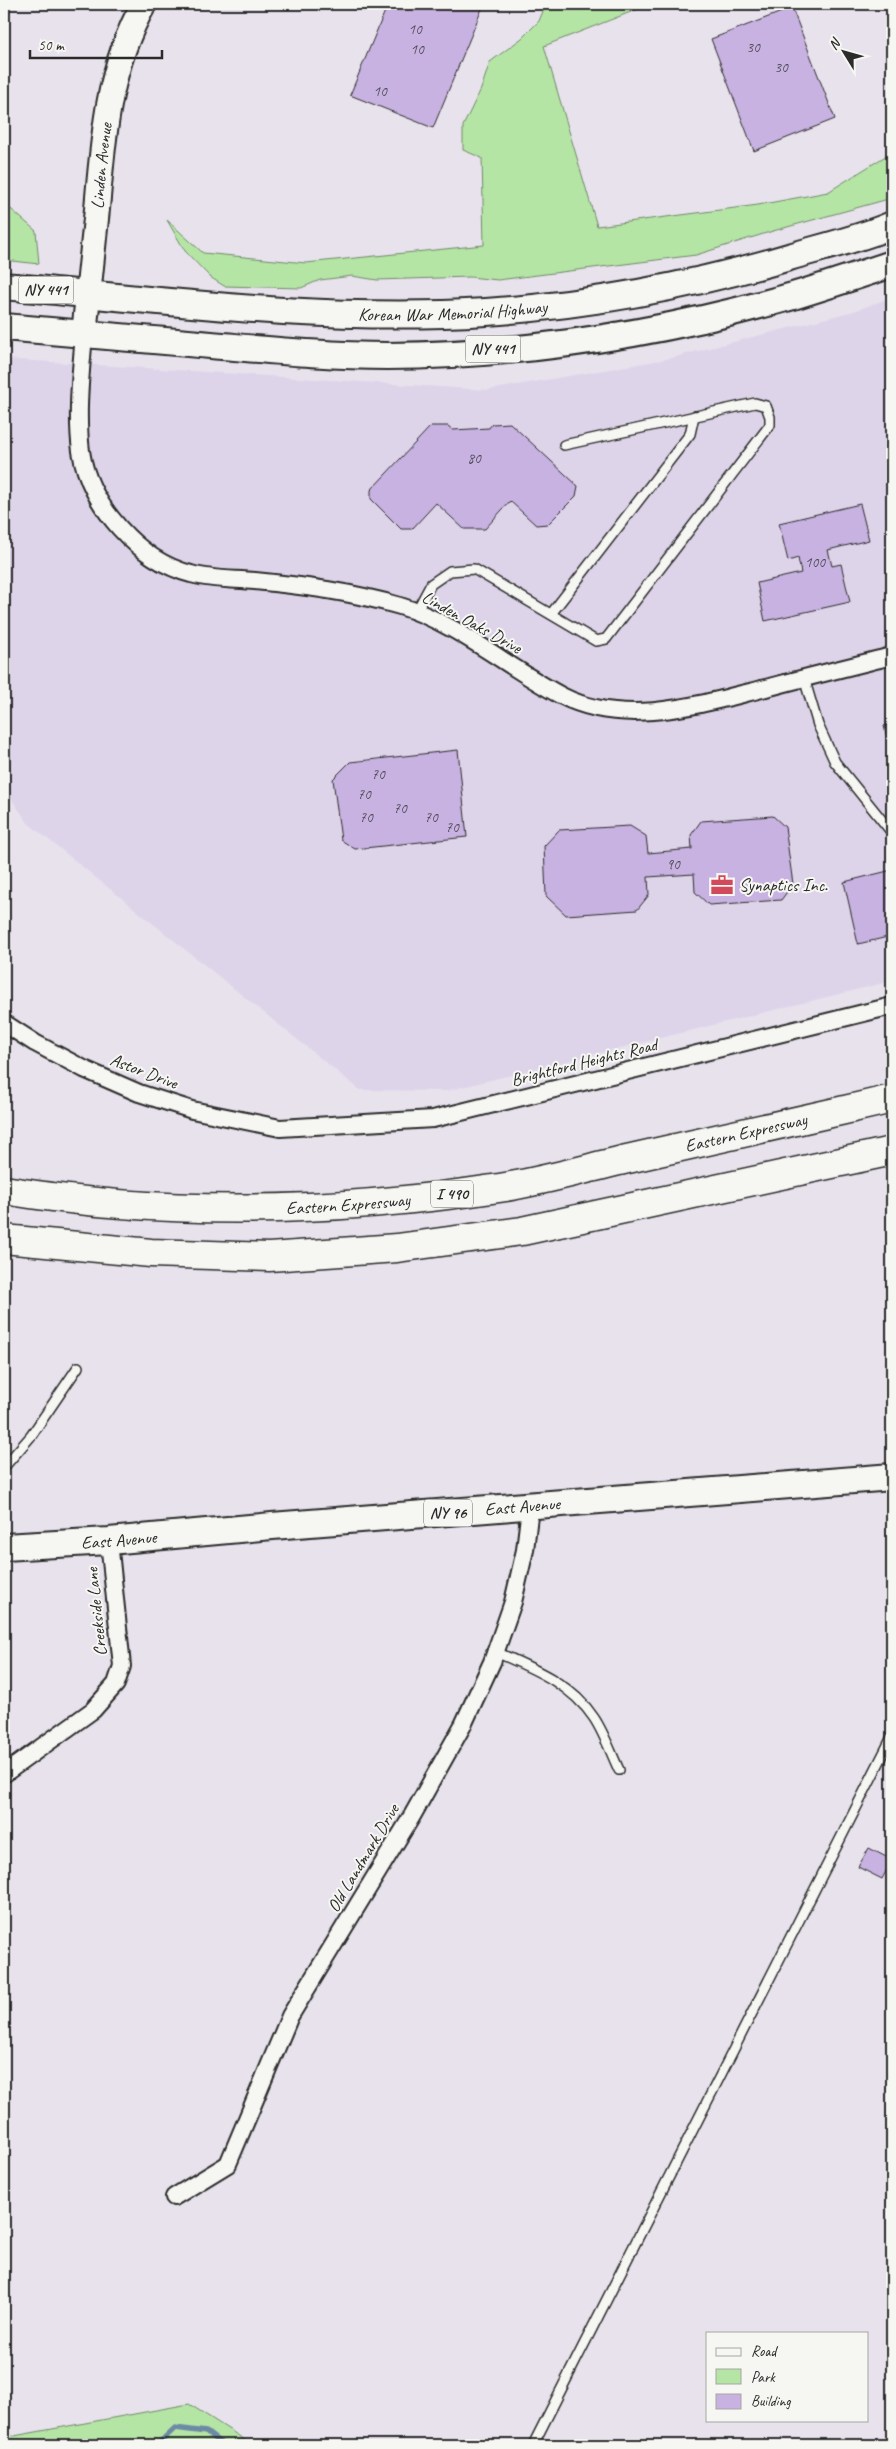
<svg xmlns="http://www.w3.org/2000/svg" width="896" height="2449" viewBox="0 0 896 2449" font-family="Caveat,sans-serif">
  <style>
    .built { fill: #ded4ea }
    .green { fill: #b4e5a5; stroke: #708868 }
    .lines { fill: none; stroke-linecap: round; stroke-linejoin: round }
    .stream { stroke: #6d8aa4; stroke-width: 5.5 }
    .building { fill: #c8b2e2; stroke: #2b2b2b }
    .lane-casing { stroke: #2b2b2b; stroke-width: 12 }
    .street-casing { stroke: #2b2b2b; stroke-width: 20 }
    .secondary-casing { stroke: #2b2b2b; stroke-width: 28 }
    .primary-casing { stroke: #2b2b2b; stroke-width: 30 }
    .highway-casing { stroke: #2b2b2b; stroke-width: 31 }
    .lane { stroke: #f6f6f2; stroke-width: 9 }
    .street { stroke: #f6f6f2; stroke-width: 16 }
    .secondary { stroke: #f6f6f2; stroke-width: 24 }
    .primary { stroke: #f6f6f2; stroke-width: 26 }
    .highway { stroke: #f6f6f2; stroke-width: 28 }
    .labels { text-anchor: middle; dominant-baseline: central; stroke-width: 4; stroke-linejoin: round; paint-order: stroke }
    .number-label { font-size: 15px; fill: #524d59 }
    .shield { fill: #f6f6f2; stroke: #686867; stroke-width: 1 }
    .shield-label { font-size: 16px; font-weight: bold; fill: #2b2b2b }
    .street-label { font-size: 18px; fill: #2b2b2b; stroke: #f6f6f2 }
    .poi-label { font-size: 18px; fill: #2b2b2b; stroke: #f6f6f2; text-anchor: start }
  </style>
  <rect width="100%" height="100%" fill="#e8e2ed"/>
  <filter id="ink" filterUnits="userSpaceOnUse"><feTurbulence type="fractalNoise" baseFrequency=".02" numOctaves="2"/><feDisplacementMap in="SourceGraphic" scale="10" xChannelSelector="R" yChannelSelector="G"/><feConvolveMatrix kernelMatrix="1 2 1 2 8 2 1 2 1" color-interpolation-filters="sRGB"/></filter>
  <g filter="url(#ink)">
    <polygon class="built" points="892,297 892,981 446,1091 360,1090 28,823 4,788 4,359 488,390 667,359 854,311"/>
    <g class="green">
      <polygon points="546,4 651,4 544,46 597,226 758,205 828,192 892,152 892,198 773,231 696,255 498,280 470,277 377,280 352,276 320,280 301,288 224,286 210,277 185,251 167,220 203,253 306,263 484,245 482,158 463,150 463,126 481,89 490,62 522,38 539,21"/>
      <polygon points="4,203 36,231 39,264 4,260"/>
      <polygon points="189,2404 253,2445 4,2445 4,2433 14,2436"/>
    </g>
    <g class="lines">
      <polyline class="stream" points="157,2445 175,2428 206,2432 223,2445"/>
    </g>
    <g class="building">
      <polygon points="388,4 484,4 433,128 350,95"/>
      <polygon points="792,8 835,119 754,151 711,39"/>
      <polygon points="510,423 578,486 576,496 548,524 536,525 510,501 485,529 464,529 436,503 412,529 401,529 371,499 371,490 431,426 448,426 453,430 489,428 492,424"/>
      <polygon points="860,504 869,540 828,550 832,566 841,564 850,602 765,621 757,583 801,573 798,558 788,561 779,523"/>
      <polygon points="892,724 892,759 884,726"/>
      <polygon points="458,750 467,837 355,849 341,840 333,779 350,762"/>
      <polygon points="773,816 785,827 793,884 781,900 709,905 695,892 694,874 648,877 649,895 637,910 566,915 546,896 544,846 559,830 630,826 646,836 648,853 692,849 691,835 701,821"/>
      <polygon points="892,870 892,936 858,944 844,882"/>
      <polygon points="869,1848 892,1860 882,1879 858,1867"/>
    </g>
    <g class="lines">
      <defs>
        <g id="lane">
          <polyline points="416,612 431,584 450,571 474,569 596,641 606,639 770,425 770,417 766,406 755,403 564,445"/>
          <polyline points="551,614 690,434 694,416"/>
          <polyline points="804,678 818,725 835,762 889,829 892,828"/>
          <polyline points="4,1467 31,1436 78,1367"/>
          <path d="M496 1652C532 1668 571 1683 594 1718 604 1733 611 1753 619 1770"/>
          <polyline points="533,2445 892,1737"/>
        </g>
        <g id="street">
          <path d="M84 334C81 372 76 413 81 451 89 505 139 561 191 574 212 580 234 579 255 581 305 586 352 592 400 606 455 622 510 669 562 696 627 729 704 703 770 687 811 676 852 666 892 656"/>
          <polyline points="4,1023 35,1043 84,1069 139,1093 192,1110 280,1128 433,1119 892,1006"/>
          <polyline points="4,1774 93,1710 116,1684 122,1666 109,1541"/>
          <polyline points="174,2197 228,2164 290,2016 412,1816 463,1725 492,1662 513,1602 525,1550 530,1507"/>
        </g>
        <g id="secondary">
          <path id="s1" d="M84 334C88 292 93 251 97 209 103 138 108 67 144 4"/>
        </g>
        <g id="primary">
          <path id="s2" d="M4 286C164 301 325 322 486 312 588 305 691 286 789 257 823 247 859 239 892 225"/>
          <path d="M4 327C73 333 142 339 211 345 270 350 328 356 387 356 523 355 663 333 793 296 826 286 859 275 892 264"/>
          <path id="s3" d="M4 1547 109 1541 272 1526 892 1477"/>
        </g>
        <g id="highway">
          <path id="s4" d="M4 1190C168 1217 335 1213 499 1188 545 1181 591 1167 636 1157 722 1138 807 1119 892 1099"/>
          <polyline points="4,1239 151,1253 269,1257 397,1248 522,1231 892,1151"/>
        </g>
      </defs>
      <use href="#lane" class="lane-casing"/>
      <use href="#street" class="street-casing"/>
      <use href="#secondary" class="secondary-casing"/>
      <use href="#primary" class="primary-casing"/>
      <use href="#highway" class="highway-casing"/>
      <use href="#lane" class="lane"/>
      <use href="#street" class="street"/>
      <use href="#secondary" class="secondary"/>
      <use href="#primary" class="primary"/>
      <use href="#highway" class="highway"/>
    </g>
  </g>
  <defs>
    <symbol id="office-bare" viewBox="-9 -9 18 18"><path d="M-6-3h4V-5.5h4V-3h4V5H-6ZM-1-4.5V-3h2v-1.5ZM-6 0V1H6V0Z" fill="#d1495b" stroke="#f6f6f2" stroke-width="2.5" paint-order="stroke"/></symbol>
  </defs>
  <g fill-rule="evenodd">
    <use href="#office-bare" x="706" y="869" width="32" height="32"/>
  </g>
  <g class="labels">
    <g class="number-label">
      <text x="415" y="29">10</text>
      <text x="753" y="47">30</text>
      <text x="417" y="49">10</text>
      <text x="781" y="67">30</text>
      <text x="380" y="91">10</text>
      <text x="474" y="458">80</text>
      <text x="815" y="562">100</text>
      <text x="378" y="774">70</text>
      <text x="364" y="794">70</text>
      <text x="400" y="808">70</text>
      <text x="366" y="817">70</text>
      <text x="431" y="817">70</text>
      <text x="452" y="827">70</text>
      <text x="673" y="864">90</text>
    </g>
    <g class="shield">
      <rect x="18.5" y="276.5" width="55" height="27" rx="4"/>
      <rect x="465.5" y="335.5" width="55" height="27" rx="4"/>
      <rect x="431" y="1180.5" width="42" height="27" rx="4"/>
      <rect x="424" y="1499.5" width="48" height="27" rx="4"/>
    </g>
    <g class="shield-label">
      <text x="46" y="290">NY 441</text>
      <text x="493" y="349">NY 441</text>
      <text x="452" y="1194">I 490</text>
      <text x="448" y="1513">NY 96</text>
    </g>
    <g class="street-label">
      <text stroke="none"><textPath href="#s1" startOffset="169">Linden Avenue</textPath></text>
      <text stroke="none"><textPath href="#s2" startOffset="450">Korean War Memorial Highway</textPath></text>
      <text transform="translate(472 622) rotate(29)">Linden Oaks Drive</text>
      <text transform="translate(584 1062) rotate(-14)">Brightford Heights Road</text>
      <text transform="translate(144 1071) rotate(21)">Astor Drive</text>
      <text stroke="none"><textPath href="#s4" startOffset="750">Eastern Expressway</textPath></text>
      <text stroke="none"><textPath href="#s4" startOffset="345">Eastern Expressway</textPath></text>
      <text stroke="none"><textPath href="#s3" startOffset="520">East Avenue</textPath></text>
      <text stroke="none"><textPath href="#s3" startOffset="115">East Avenue</textPath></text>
      <text transform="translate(96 1612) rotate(-96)">Creekside Lane</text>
      <text transform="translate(363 1858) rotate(-59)">Old Landmark Drive</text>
    </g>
    <g class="poi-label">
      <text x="739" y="885">Synaptics Inc.</text>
    </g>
  </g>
  <rect width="896" height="2449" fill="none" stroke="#f6f6f2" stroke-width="20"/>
  <rect x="10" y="10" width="876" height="2429" fill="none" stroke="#2b2b2b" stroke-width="2" filter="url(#ink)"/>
  <rect x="706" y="2332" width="162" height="90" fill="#f6f6f2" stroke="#a5a5a2"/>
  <rect x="716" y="2348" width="25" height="8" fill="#f6f6f2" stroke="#a5a5a2"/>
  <text x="751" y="2356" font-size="15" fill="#2b2b2b">Road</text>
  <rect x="716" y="2369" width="25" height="15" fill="#b4e5a5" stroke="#a5a5a2"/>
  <text x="751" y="2382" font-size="15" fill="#2b2b2b">Park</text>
  <rect x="716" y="2394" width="25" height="15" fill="#c8b2e2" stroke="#a5a5a2"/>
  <text x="751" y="2406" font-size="15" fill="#2b2b2b">Building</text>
  <g transform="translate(844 52) rotate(307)" stroke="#f6f6f2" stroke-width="4" paint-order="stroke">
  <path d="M0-4L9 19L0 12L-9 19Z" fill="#2b2b2b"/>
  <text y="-8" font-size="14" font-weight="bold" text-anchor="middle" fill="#2b2b2b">N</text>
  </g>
  <path d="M30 50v8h132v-8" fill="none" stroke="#2b2b2b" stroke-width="2.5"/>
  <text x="38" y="50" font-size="15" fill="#2b2b2b" stroke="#f6f6f2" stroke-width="4" paint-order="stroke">50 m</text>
</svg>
